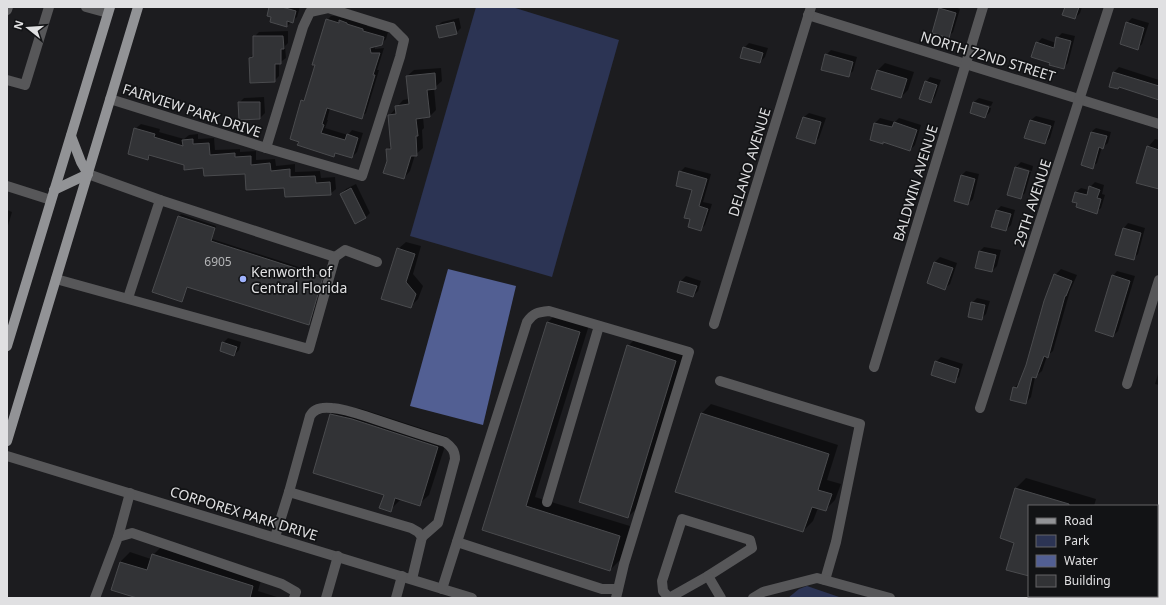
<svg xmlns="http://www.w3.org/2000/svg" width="1166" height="605" viewBox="0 0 1166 605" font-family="'Noto Sans',sans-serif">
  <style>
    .green { fill: #2c3454 }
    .water { fill: #525f93 }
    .shadow { fill: #0007 }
    .building { fill: #323336; stroke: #4a4b4e }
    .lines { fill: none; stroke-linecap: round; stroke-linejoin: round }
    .minor { stroke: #575759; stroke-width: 10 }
    .major { stroke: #929396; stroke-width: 10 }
    .poi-dot { fill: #a0b3fd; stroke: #121315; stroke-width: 1.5 }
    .labels { text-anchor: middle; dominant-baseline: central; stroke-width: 3.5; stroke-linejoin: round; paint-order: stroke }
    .number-label { font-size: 12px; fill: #b4b5b7 }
    .street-label { font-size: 14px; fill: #e0e0e2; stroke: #121315 }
    .poi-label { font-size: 14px; fill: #e0e0e2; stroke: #121315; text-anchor: start }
  </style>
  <rect width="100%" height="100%" fill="#1c1c1f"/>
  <g class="green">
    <polygon points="476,7 512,7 619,40 552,277 410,236"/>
    <polygon points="807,586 842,598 788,598 799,589"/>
  </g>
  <g class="water">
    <polygon points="448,269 516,286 483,425 410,406"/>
    <polygon points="1157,531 1159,534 1159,598 1104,598 1105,596 1157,596"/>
  </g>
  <g class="shadow">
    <polygon points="270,7 300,7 297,17 287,26 272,16"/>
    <polygon points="942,7 955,7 960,9 953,32 948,37 940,9"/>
    <polygon points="1066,7 1082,7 1080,13 1075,18"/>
    <polygon points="331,16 335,16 343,18 345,16 367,24 367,26 388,32 386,39 381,44 375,46 375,49 384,48 377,70 379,70 366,113 361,117 330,108 327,120 328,120 325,128 348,135 352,130 363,133 357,152 352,157 337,152 333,156 300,141 302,101 307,96 317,65 326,21"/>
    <polygon points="459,18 461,28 456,33 437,26 442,22"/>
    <polygon points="1132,18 1149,23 1142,44 1138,48 1127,23"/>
    <polygon points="288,31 288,43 285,46 286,58 279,63 279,76 274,81 250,58 254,53 254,37 259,32"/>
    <polygon points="1062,33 1075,36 1068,63 1063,68 1051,62 1037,43 1042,38 1056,43 1057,38"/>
    <polygon points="749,43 768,48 765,57 760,62 744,48"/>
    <polygon points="831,50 857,57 853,71 848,76 826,55"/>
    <polygon points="885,63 914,72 908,90 901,97 878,70"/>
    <polygon points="1119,67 1159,80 1159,98 1120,86 1118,88 1110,86 1114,72"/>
    <polygon points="441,68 442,81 434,88 436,110 430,116 423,117 424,128 422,130 423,148 415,155 410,171 404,178 388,161 387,150 392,145 389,116 403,100 409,99 407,76 414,70"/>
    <polygon points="930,77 941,80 935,97 931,102 926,82"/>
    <polygon points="264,97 265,113 260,118 239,103 244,98"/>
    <polygon points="979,98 993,102 991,106 975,102 975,104 991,108 990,112 985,117 974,102"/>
    <polygon points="809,113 826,118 819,138 814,143 804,117"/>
    <polygon points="1036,116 1055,121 1050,138 1045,143 1031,120"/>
    <polygon points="880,118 895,122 899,118 921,125 915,145 910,150 883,142 871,139 875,123"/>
    <polygon points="141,124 160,129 159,132 184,139 189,135 198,134 198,139 214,138 215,150 240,149 240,152 256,151 256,160 275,159 276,166 295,164 295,172 320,171 321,178 335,177 336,189 330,194 285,187 246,173 185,164 152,154 148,159 135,129"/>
    <polygon points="1096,128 1111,132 1108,143 1103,147 1102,147 1097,163 1092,167 1091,132"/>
    <polygon points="1155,139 1159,140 1159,188 1148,147"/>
    <polygon points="1021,162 1033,166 1032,171 1018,166 1018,169 1031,172 1025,193 1020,198 1009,194 1016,167"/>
    <polygon points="685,167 711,174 703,202 712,204 705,225 700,230 691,219 694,189 680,172"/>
    <polygon points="966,171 979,174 973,199 968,204 961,176"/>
    <polygon points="1095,182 1104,185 1102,194 1105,195 1101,208 1096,212 1078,203 1076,192 1081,188 1089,190 1090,187"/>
    <polygon points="356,184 370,213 366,217 341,194 346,189"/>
    <polygon points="1001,206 1015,210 1011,225 1006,230 997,210"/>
    <polygon points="7,210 12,212 7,229"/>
    <polygon points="181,214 216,226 212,239 324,275 311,322 309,324 188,286 183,298 181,300 179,216"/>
    <polygon points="1128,223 1145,228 1138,254 1133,259 1117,254 1124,228"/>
    <polygon points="406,242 421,246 413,274 423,286 418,299 411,306 398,249"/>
    <polygon points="984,247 1001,250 997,266 992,271 980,251"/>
    <polygon points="940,257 957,263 950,284 945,288 928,282 935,262"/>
    <polygon points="1061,269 1077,275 1070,291 1053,351 1047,356 1042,371 1035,377 1031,397 1026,403 1014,388 1020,382 1027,365 1055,275"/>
    <polygon points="1117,271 1135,276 1118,331 1113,336 1113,276"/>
    <polygon points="686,276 701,281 698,291 693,296 678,291 681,281"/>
    <polygon points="977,298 990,301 986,314 981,319 972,303"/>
    <polygon points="558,312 590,322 535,497 630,526 620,560 610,570 483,530 548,322"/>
    <polygon points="638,336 685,351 638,507 628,517 628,346"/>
    <polygon points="228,338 241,342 239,350 234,355 223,343"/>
    <polygon points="941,357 963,364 959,377 954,381 936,362"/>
    <polygon points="1159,371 1159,385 1155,384"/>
    <polygon points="711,404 838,445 827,480 841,484 835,500 825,510 818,508 813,521 803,531 701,414"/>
    <polygon points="340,405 362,409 448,437 429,495 419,504 401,499 390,510 385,495 330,415"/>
    <polygon points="1026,478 1096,499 1094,506 1029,506 1029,575 1016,542 1001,538 1016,488"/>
    <polygon points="163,545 262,576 258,591 280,598 141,598 120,562 130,552 151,559 153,555"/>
  </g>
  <g class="building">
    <polygon points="269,7 282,7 296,11 293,23 287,21 287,27 270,22 271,17 267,16"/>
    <polygon points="1065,7 1079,7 1075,19 1062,15"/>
    <polygon points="939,8 956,13 949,38 932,33"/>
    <polygon points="326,19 339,23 339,20 347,23 347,24 363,29 363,31 384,37 382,45 370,48 371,53 380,53 373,75 375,75 362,119 327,108 322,124 324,125 321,133 345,140 347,134 358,138 352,158 335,153 334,157 297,145 299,142 290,139 301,100 304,101 315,65 312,65"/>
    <polygon points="454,22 457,34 439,38 436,26"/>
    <polygon points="1126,22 1144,28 1138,50 1120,44"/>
    <polygon points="253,36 283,36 284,49 281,49 281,64 275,64 275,82 250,83 249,58 253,57"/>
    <polygon points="1056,37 1071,41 1064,69 1049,65 1050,63 1031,57 1036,42 1054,48"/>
    <polygon points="743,47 763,53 760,63 740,58"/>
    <polygon points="825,54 853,62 849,77 821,70"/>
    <polygon points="877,70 907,79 901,98 871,89"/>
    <polygon points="1113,72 1159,86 1159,100 1119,87 1118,89 1109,87"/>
    <polygon points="435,73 436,89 427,90 430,117 416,119 418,136 416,136 417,156 411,156 404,179 383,173 387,161 386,149 391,149 388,115 396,114 395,106 409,104 406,76"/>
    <polygon points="925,81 937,85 931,103 919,99"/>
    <polygon points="238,102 260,102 260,119 239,120"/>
    <polygon points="973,102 989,107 985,118 970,113"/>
    <polygon points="803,117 821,122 815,144 796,138"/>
    <polygon points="1030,120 1051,126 1045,144 1024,138"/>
    <polygon points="894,122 917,130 910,151 883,142 883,144 870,140 874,123 892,127"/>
    <polygon points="134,128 155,134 154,137 183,146 182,140 193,139 193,144 209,143 210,155 235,153 235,157 251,156 251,165 270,163 271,171 290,169 290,177 315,176 316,183 330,182 331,195 285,197 284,188 246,190 245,174 204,176 203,168 184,170 184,165 149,155 148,160 128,154"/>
    <polygon points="1091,132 1107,136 1103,149 1099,147 1093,169 1081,165"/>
    <polygon points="1147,146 1159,150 1159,189 1136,183"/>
    <polygon points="1015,167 1029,171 1021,199 1007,195"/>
    <polygon points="679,171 707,179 699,206 708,209 701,231 688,227 690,219 684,218 692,190 676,186"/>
    <polygon points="961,175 975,179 968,205 954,201"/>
    <polygon points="1089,186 1100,190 1097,198 1101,199 1097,214 1076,207 1077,203 1072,202 1075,192 1087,195"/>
    <polygon points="351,188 366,218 355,224 340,194"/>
    <polygon points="996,210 1011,214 1006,231 991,227"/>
    <polygon points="178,216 215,228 211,241 323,277 309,325 187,287 182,302 152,292"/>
    <polygon points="1123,228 1141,233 1134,260 1115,255"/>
    <polygon points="397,248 415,254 406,282 416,294 411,308 381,299"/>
    <polygon points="979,251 996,255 992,272 975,268"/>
    <polygon points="934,262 953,268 945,290 927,283"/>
    <polygon points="1054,274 1072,281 1066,296 1065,296 1048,358 1044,356 1036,378 1032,377 1026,404 1010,400 1013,387 1017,388 1026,365 1044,301"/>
    <polygon points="1112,275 1130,281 1113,337 1095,331"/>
    <polygon points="680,281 697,286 693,297 677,292"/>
    <polygon points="971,302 985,305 982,320 968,317"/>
    <polygon points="547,322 580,332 526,506 620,536 610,571 482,530"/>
    <polygon points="222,342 237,347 234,356 220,351"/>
    <polygon points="627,345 676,361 628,518 579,502"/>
    <polygon points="935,361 959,369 955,383 931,375"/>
    <polygon points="701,413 829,454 818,490 832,494 826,511 812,507 803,532 675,492"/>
    <polygon points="330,414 352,419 438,447 420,506 395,498 391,512 379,508 384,495 313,473"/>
    <polygon points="1015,488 1069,504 1069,506 1029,506 1029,576 1006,570 1014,543 1000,538"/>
    <polygon points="152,554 253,586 250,598 137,598 111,590 120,562 147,570"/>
  </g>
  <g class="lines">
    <g class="minor">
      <polyline points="86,7 108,13"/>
      <polygon points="328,8 392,28 404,40 400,57 362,176 266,148 303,27 310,12"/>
      <polyline points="7,10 8,7"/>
      <polyline points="808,15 1159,124"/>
      <polyline points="7,80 25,85 49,7"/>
      <polyline points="110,99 266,148"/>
      <polyline points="88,174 160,200"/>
      <polyline points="7,186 51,200"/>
      <polyline points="56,279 309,349 335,257 345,250 377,262"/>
      <polyline points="128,298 160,200 335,257"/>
      <polyline points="714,324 811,7"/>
      <polyline points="874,367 983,7"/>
      <polyline points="720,381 860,424 836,542 825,580"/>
      <polyline points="1127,384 1159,280"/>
      <polyline points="980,408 1109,7"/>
      <polyline points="7,456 472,598"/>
      <polyline points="289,492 411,528 418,532 422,537 412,579"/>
      <polyline points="547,502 599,326"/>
      <polygon points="682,519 750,540 752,548 708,576 669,598 663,591 662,581"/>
      <polyline points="118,537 130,493"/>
      <path d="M275 537 289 492 310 416C314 408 324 407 332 408 346 409 361 415 374 419 398 427 422 435 445 442 452 447 455 451 455 459L438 523 422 537"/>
      <polyline points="457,542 602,589 618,589"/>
      <polyline points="708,576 721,598"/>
      <path d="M442 589 527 322C533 313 538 312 549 311L689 352 624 564 616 598"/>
      <polyline points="95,598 118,537 132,533 282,584 296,592 294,598"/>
      <polyline points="326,598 338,556"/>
      <polyline points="396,598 402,576"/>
      <polyline points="753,598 763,592 817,578 890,598"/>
    </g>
    <g class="major">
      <polyline points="71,136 81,162 88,174"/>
      <polyline points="54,190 88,174"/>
      <polyline points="7,346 110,7"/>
      <polyline points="7,441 138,7"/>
    </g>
  </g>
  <circle class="poi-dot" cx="243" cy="279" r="4"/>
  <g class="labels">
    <g class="number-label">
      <text x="218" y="261">6905</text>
    </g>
    <g class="street-label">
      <text transform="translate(988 56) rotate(17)">NORTH 72ND STREET</text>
      <text transform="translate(192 110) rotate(18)">FAIRVIEW PARK DRIVE</text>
      <text transform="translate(749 162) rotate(-73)">DELANO AVENUE</text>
      <text transform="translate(915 183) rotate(-73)">BALDWIN AVENUE</text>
      <text transform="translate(1032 203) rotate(-72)">29TH AVENUE</text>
      <text transform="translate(244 513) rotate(17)">CORPOREX PARK DRIVE</text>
    </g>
    <g class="poi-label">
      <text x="251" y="271">Kenworth of<tspan x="251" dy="16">Central Florida</tspan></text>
    </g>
  </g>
  <rect width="1166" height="605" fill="none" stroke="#e0e0e2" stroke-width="16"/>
  <rect x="1028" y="505" width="130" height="92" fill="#121315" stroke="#646567"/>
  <rect x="1036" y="518" width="20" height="6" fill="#929396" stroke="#646567"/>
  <text x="1064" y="525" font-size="12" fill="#e0e0e2">Road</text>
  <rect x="1036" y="535" width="20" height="12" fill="#2c3454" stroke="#646567"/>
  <text x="1064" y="545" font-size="12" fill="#e0e0e2">Park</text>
  <rect x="1036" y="555" width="20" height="12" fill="#525f93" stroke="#646567"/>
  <text x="1064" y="565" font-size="12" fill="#e0e0e2">Water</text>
  <rect x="1036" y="575" width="20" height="12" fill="#323336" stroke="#646567"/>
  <text x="1064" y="585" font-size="12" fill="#e0e0e2">Building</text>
  <g transform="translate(28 28) rotate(287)" stroke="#121315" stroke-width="3" paint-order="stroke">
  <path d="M0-3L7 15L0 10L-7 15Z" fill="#e0e0e2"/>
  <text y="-6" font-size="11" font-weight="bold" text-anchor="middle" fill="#e0e0e2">N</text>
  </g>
</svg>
